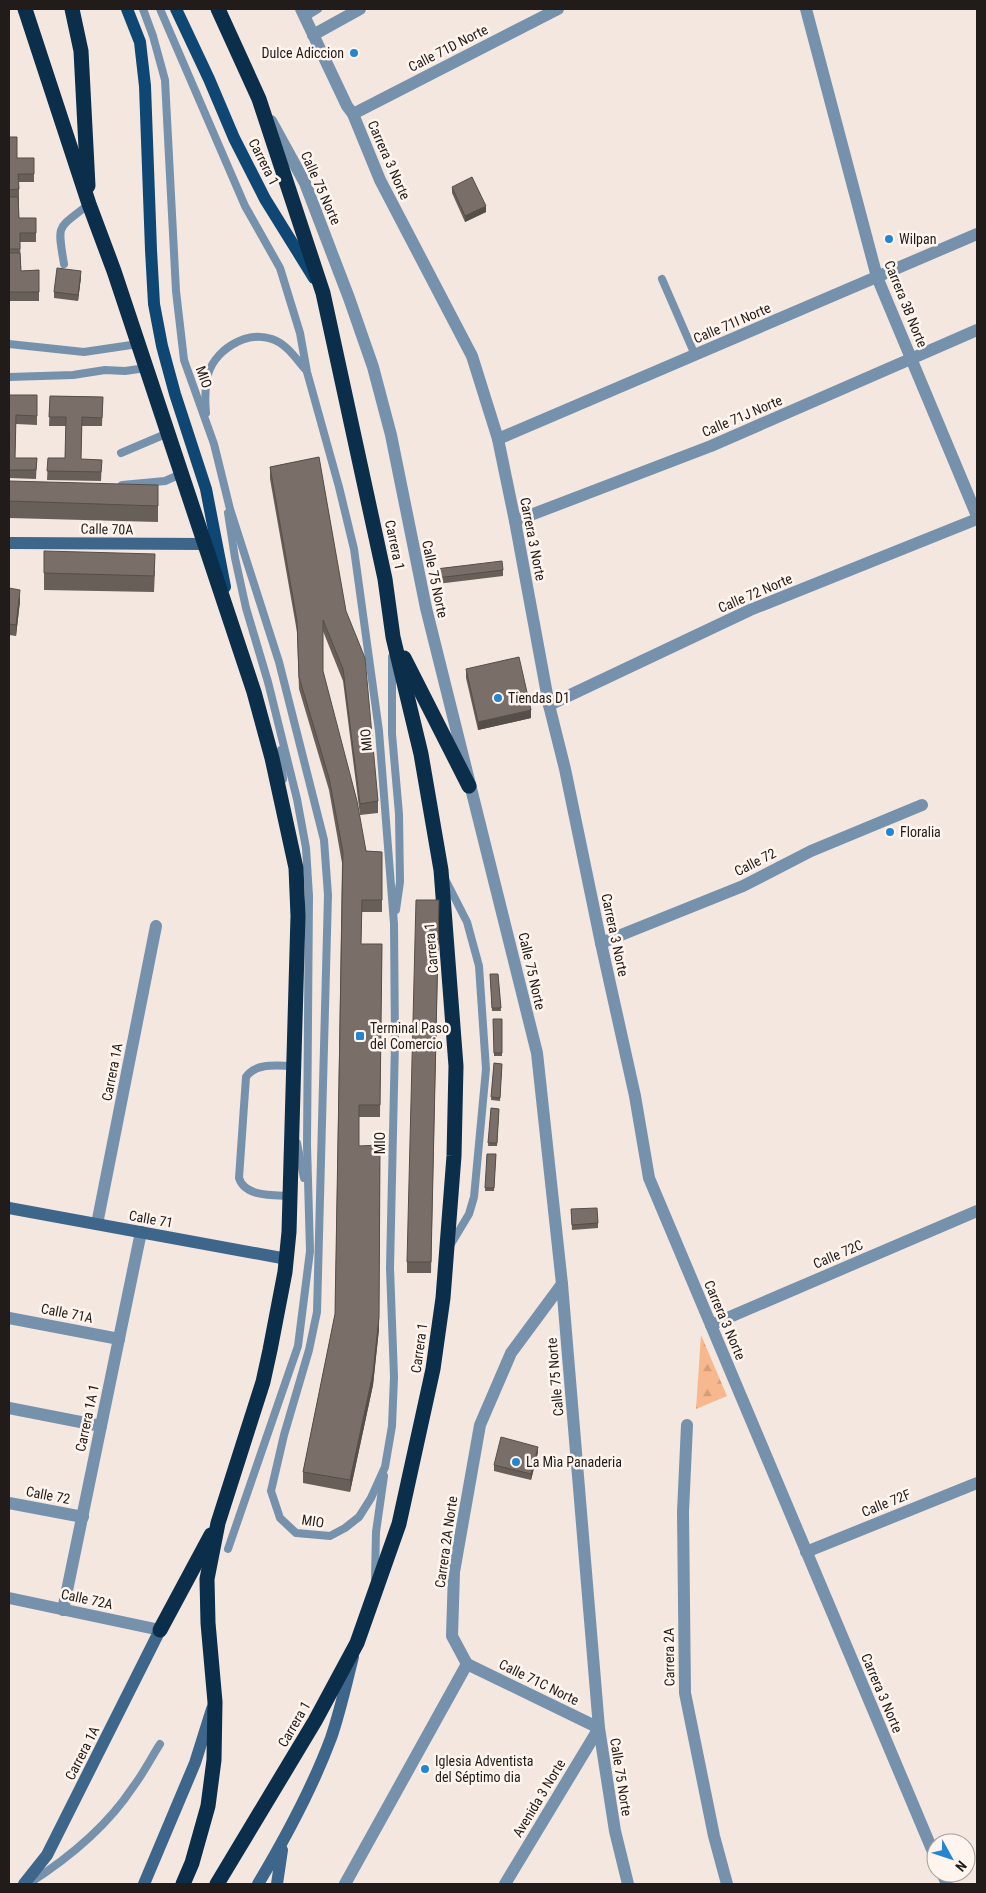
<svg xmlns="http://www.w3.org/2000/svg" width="986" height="1893" viewBox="0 0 986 1893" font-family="'Roboto Condensed',sans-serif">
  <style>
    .forest { fill: url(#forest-firs) }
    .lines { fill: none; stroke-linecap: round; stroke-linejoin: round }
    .lane { stroke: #7691ab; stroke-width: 8 }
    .street { stroke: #7691ab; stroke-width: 12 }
    .secondary { stroke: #3e668b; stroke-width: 12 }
    .primary { stroke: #0f4774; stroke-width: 12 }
    .highway { stroke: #0b2e4b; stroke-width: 15 }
    .wall { fill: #695f59 }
    .shaded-wall { fill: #554e49 }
    .building { fill: #7a6f68; stroke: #554e49 }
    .poi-dot { fill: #2585d1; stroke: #fff5ee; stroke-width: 2 }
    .labels { text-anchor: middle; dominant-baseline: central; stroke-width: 5; stroke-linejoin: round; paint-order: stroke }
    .street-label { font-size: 14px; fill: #211c19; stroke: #fff5ee }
    .poi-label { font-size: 14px; fill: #211c19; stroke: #fff5ee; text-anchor: start }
  </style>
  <defs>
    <pattern id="forest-firs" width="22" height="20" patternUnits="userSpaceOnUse" patternTransform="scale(1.25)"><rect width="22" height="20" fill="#f8b88d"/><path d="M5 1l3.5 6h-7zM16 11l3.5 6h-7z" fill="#d49e79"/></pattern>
  </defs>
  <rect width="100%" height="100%" fill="#f4e7df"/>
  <polygon class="forest" points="701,1335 727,1396 696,1409"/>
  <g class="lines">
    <g class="lane">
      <polyline points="143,9 153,36 165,80 176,291 184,360 214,444 230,509 279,662 324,840 328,895 317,1312 309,1350 284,1435 271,1491 280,1518 296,1533 330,1536 345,1528 359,1517 371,1498 385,1467 392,1426 394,1377 390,1268 395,1042 394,924 379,731 354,549 339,487 307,372 300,333 280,268 245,206 160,9"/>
      <polyline points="305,17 318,9"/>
      <path d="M64 264C57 222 57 230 89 204"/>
      <polyline points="662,279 695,355"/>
      <polyline points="9,344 84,352 138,344"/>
      <polyline points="9,377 73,375 105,370 125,371 146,368"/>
      <path d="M206 413C205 402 205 389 207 378 213 351 245 330 272 339 287 344 296 359 306 370"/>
      <polyline points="121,453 168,433"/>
      <polyline points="122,485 165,481 181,474"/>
      <polyline points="228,513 235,558 246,608 268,682 297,799 306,848 309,896 307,1145 310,1251 298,1346 228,1549"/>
      <polyline points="392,657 392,734 399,814 400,882 396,910"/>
      <polyline points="281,750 283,779"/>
      <polyline points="445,879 467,922 479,966 486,1069 474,1197 469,1214 451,1244"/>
      <polyline points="297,1143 304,1178"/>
      <path d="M290 1196C273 1195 245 1197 239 1178L246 1077C256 1062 278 1066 294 1066"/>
      <polyline points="375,1579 376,1532 384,1476"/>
      <path d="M28 1884C69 1858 106 1828 133 1787 143 1774 151 1758 160 1744"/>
    </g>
    <g class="street">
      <polyline points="301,9 347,106 353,114 380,180 472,356 498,439 515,521 549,705 565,769 601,943 635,1096 649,1178 936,1859"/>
      <polyline points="806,9 877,277 977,516"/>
      <polyline points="313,35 360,9"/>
      <polyline points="353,114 558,9"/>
      <polyline points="271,121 305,183 349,298 373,367 391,435 426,608 537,1053 562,1284 599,1728 615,1831 628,1884"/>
      <polyline points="498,439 977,234"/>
      <polyline points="515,521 711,446 977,330"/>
      <polyline points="549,705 750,610 977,519"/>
      <polyline points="601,943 743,886 811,851 922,805"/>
      <polyline points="97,1224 156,926"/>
      <polyline points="9,1318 119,1339"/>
      <polyline points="711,1325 977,1211"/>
      <polyline points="9,1408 101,1426"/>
      <polyline points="687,1425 683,1512 685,1693 714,1836 727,1884"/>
      <polyline points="9,1503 83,1517"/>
      <polyline points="806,1552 977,1483"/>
      <polyline points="9,1598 160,1630"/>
      <polyline points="63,1610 141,1232"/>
      <polyline points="467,1664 452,1636 454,1572 480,1425 511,1353 562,1284"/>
      <polyline points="467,1664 599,1728 505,1884"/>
      <polyline points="942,1873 947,1884"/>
      <polyline points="345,1884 467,1664"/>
    </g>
    <g class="secondary">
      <polyline points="9,543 205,544"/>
      <polyline points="9,1208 287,1259"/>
      <polyline points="24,1884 47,1855 160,1630"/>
      <polyline points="144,1884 195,1763 212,1709"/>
      <path d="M258 1884C286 1837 312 1789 331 1738 340 1712 346 1684 353 1657"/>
      <polyline points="277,1884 282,1850"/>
    </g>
    <g class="primary">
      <polyline points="127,9 140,42 145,86 151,250 154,304 162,346 175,394 206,489 225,587"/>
      <polyline points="176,9 209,79 234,138 265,199 314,278"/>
    </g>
    <g class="highway">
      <polyline points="25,9 89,204 114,271 254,692 272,758 296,868 298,916 289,1232 285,1272 270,1350 263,1382 218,1523 207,1579 208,1623 215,1702 214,1760 208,1806 192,1863 183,1884"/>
      <polyline points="72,9 81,51 88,186"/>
      <polyline points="404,658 469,786"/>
      <polyline points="160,1630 211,1535"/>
      <polyline points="217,1884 315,1721 357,1643 399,1524 433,1369 443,1298 454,1156 456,1066 441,870 421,754 393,637 385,579 323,293 259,99 218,9"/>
    </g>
  </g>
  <g class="wall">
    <polygon points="9,137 17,158 34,158 34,182 19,182 19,218 36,218 36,242 20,242 21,271 39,270 39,301 9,301"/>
    <polygon points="452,187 486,212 465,222 452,193"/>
    <polygon points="81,277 78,301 54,298 54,292"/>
    <polygon points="9,395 37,395 37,425 16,424 15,458 37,458 36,479 9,478"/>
    <polygon points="50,396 103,397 102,426 82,426 81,459 102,460 101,481 47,480 48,458 65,458 66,426 49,426"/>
    <polygon points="319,457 378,801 378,813 360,815 343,681 323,631 323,671 366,851 382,852 382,912 362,912 361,944 382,944 380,1117 359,1117 359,1146 379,1329 373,1385 350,1492 303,1483 303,1472 335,1314 342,863 329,790 299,689 297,632 270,479 270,467"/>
    <polygon points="9,481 158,502 158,522 9,518"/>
    <polygon points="436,569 503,570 503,576 437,584"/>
    <polygon points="155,570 154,592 44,590 44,573"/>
    <polygon points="9,588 20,601 16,636 9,635"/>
    <polygon points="466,669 531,718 478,730 466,678"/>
    <polygon points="439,912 431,1273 407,1273 407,1262"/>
    <polygon points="490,974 498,974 501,1011 492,1011"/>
    <polygon points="493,1019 502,1019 502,1056 494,1056"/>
    <polygon points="494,1063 502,1064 500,1101 491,1100"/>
    <polygon points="491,1108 499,1109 497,1146 488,1146"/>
    <polygon points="487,1154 496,1154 494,1191 485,1191"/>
    <polygon points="571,1209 598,1223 598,1228 572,1230"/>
    <polygon points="538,1452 531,1480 494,1471 494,1465"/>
  </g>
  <g class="shaded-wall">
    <polygon points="486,206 486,212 465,222 465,216"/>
    <polygon points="81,271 81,277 78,301 78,295"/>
    <polygon points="20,590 20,601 16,636 16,625"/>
    <polygon points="531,710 531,718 478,730 478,722"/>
    <polygon points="380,1157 379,1329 373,1385 350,1492 350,1480"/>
    <polygon points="538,1447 538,1452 531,1480 531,1474"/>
  </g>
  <g class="building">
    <polygon points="9,137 17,137 17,158 34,158 34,174 18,174 19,189 9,190"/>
    <polygon points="472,177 486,206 465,216 452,187"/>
    <polygon points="9,197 18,197 19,218 36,218 36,233 20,233 20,249 9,249"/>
    <polygon points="9,253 20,253 21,271 39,270 39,292 9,292"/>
    <polygon points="57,268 81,271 78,295 54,292"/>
    <polygon points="9,395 37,395 37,416 16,415 15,458 37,458 36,470 9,470"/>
    <polygon points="50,396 103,397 102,418 82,417 81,459 102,460 101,472 47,471 48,458 65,458 66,417 49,417"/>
    <polygon points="319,457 346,611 365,658 378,801 360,804 343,669 323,620 323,671 357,801 366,851 382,852 382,900 362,900 361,944 382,944 380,1105 359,1105 359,1146 380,1145 379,1317 373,1373 350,1480 303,1472 335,1314 343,852 329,778 299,677 297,621 270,467"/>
    <polygon points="9,481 158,485 158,506 9,501"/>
    <polygon points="44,551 155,554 154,576 44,573"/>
    <polygon points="502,561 503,570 437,578 436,569"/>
    <polygon points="9,588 20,590 16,625 9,624"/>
    <polygon points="519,657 531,710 478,722 466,669"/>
    <polygon points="416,900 439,900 431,1262 407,1262"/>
    <polygon points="490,974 498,974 501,1008 492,1008"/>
    <polygon points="493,1019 502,1019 502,1053 494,1053"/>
    <polygon points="494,1063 502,1064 500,1098 491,1097"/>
    <polygon points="491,1108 499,1109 497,1143 488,1143"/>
    <polygon points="487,1154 496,1154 494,1188 485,1188"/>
    <polygon points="597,1208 598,1223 572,1225 571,1209"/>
    <polygon points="501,1437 538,1447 531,1474 494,1465"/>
  </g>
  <g class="poi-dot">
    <circle cx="354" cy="53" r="5"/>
    <circle cx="889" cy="239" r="5"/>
    <circle cx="498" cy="698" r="5"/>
    <circle cx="890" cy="832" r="5"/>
    <rect x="355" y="1031" width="10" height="10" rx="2.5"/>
    <circle cx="516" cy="1462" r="5"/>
    <circle cx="425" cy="1769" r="5"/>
  </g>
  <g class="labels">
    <g class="street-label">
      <text transform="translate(448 48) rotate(-27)">Calle 71D Norte</text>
      <text transform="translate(389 160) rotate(66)">Carrera 3 Norte</text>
      <text transform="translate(264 162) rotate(63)">Carrera 1</text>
      <text transform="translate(321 188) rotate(66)">Calle 75 Norte</text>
      <text transform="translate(906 304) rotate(68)">Carrera 3B Norte</text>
      <text transform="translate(732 323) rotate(-23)">Calle 71I Norte</text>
      <text transform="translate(204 377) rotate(70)">MIO</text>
      <text transform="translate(742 416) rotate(-23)">Calle 71J Norte</text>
      <text transform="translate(107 529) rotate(1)">Calle 70A</text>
      <text transform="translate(533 539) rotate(79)">Carrera 3 Norte</text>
      <text transform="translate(395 545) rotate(78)">Carrera 1</text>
      <text transform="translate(435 579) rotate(78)">Calle 75 Norte</text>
      <text transform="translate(755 593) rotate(-23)">Calle 72 Norte</text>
      <text transform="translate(366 740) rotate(-95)">MIO</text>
      <text transform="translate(755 862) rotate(-27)">Calle 72</text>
      <text transform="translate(615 935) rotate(78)">Carrera 3 Norte</text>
      <text transform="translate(431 948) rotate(-95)">Carrera 1</text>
      <text transform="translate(532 971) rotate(77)">Calle 75 Norte</text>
      <text transform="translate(112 1072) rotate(-79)">Carrera 1A</text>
      <text transform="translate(380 1143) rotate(-90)">MIO</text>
      <text transform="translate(151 1219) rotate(10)">Calle 71</text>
      <text transform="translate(838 1254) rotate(-23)">Calle 72C</text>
      <text transform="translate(67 1313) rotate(11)">Calle 71A</text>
      <text transform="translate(725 1320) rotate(67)">Carrera 3 Norte</text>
      <text transform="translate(419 1348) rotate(-82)">Carrera 1</text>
      <text transform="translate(555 1377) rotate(-95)">Calle 75 Norte</text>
      <text transform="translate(87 1418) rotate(-78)">Carrera 1A 1</text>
      <text transform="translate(48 1495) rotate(11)">Calle 72</text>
      <text transform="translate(886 1503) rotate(-22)">Calle 72F</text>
      <text transform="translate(313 1521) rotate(9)">MIO</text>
      <text transform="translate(446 1542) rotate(-82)">Carrera 2A Norte</text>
      <text transform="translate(87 1599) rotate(12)">Calle 72A</text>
      <text transform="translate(669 1657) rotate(-91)">Carrera 2A</text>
      <text transform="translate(539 1682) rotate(26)">Calle 71C Norte</text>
      <text transform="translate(882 1693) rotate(67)">Carrera 3 Norte</text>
      <text transform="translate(294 1724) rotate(-60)">Carrera 1</text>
      <text transform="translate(82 1753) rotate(-63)">Carrera 1A</text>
      <text transform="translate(621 1777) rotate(81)">Calle 75 Norte</text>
      <text transform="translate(539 1798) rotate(-59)">Avenida 3 Norte</text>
    </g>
    <g class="poi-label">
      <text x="344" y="53" text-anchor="end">Dulce Adiccion</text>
      <text x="899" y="239">Wilpan</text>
      <text x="508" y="698">Tiendas D1</text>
      <text x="900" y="832">Floralia</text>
      <text x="370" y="1028">Terminal Paso<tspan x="370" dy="16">del Comercio</tspan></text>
      <text x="526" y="1462">La Mìa Panaderia</text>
      <text x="435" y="1761">Iglesia Adventista<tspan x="435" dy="16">del Séptimo dia</tspan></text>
    </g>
  </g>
  <rect width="986" height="1893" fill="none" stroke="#211c19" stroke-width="20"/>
  <g transform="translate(951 1858) rotate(130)"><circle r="24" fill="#fff5ee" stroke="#a69e99"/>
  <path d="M0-4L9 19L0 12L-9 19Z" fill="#2585d1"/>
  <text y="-8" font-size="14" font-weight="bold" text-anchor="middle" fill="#211c19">N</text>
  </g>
</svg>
